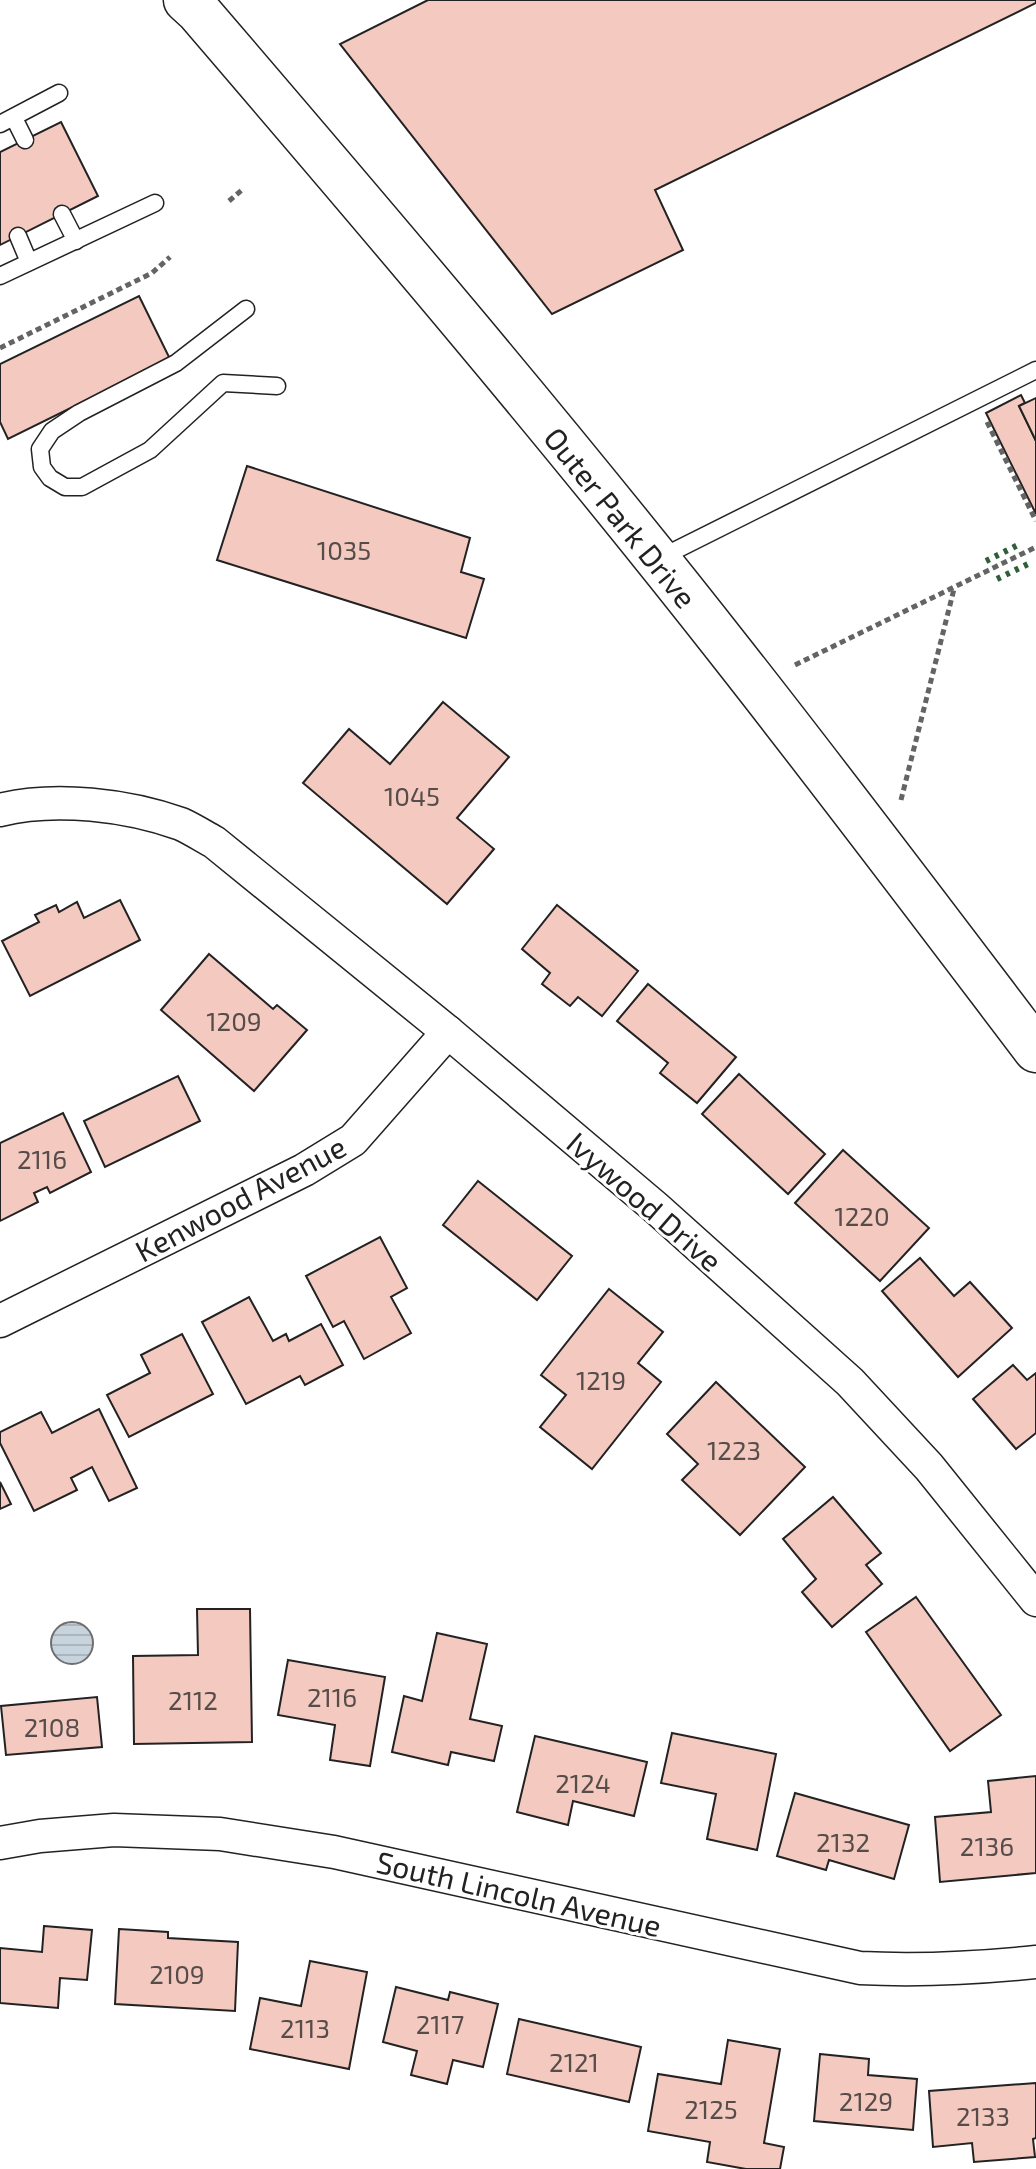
<svg xmlns="http://www.w3.org/2000/svg" width="1036" height="2169" viewBox="0 0 1036 2169" font-family="'Exo 2',sans-serif">
  <style>
    .water { fill: url(#water-rules); stroke: #6f6f6f; stroke-width: 2 }
    .building { fill: #f3c9c0; stroke: #222; stroke-width: 2 }
    .lines { fill: none; stroke-linecap: round; stroke-linejoin: round }
    .lane-casing { stroke: #222; stroke-width: 19 }
    .street-casing { stroke: #222; stroke-width: 35 }
    .secondary-casing { stroke: #222; stroke-width: 47 }
    .path { stroke: #646464; stroke-width: 5; stroke-dasharray: 6 4; stroke-linecap: butt }
    .lane { stroke: #fff; stroke-width: 16 }
    .street { stroke: #fff; stroke-width: 32 }
    .secondary { stroke: #fff; stroke-width: 44 }
    .hedge { stroke: #2f5e38; stroke-width: 6; stroke-dasharray: 4 6; stroke-linecap: butt }
    .labels { text-anchor: middle; dominant-baseline: central; stroke-width: 6; stroke-linejoin: round; paint-order: stroke }
    .number-label { font-size: 26px; fill: #564c4a }
    .street-label { font-size: 30px; fill: #222; stroke: #fff }
  </style>
  <defs>
    <pattern id="water-rules" width="6" height="5" patternUnits="userSpaceOnUse" patternTransform="scale(2)"><rect width="6" height="5" fill="#c7d3dd"/><path d="M0 2.5h6" fill="none" stroke="#abb5bd"/></pattern>
  </defs>
  <rect width="100%" height="100%" fill="#fff"/>
  <circle class="water" cx="72" cy="1643" r="21"/>
  <g class="building">
    <polygon points="428,0 1036,0 1036,3 655,190 683,250 552,314 340,44"/>
    <polygon points="61,122 98,196 0,245 0,152"/>
    <polygon points="139,296 170,359 8,439 0,422 0,364"/>
    <polygon points="1021,395 1025,403 1019,406 1036,441 1036,514 986,413"/>
    <polygon points="1036,398 1036,441 1019,406"/>
    <polygon points="247,466 470,538 461,572 484,579 466,638 217,560"/>
    <polygon points="443,702 509,757 457,818 494,849 447,904 303,783 349,729 390,764"/>
    <polygon points="120,900 140,940 30,996 2,941 39,922 35,915 56,905 59,912 77,902 84,918"/>
    <polygon points="557,905 638,971 602,1016 578,997 570,1006 542,984 550,973 522,949"/>
    <polygon points="209,954 273,1009 277,1005 307,1030 254,1091 161,1010"/>
    <polygon points="648,984 736,1057 697,1103 660,1073 668,1063 617,1021"/>
    <polygon points="739,1074 825,1154 788,1194 702,1114"/>
    <polygon points="178,1076 200,1121 105,1167 84,1121"/>
    <polygon points="63,1113 91,1172 50,1193 47,1187 34,1193 38,1202 0,1221 0,1143"/>
    <polygon points="843,1150 929,1228 880,1281 795,1203"/>
    <polygon points="478,1181 572,1256 537,1300 443,1225"/>
    <polygon points="380,1237 407,1288 391,1297 411,1333 364,1359 344,1321 333,1327 306,1276"/>
    <polygon points="920,1258 954,1296 970,1282 1012,1328 958,1377 882,1291"/>
    <polygon points="609,1289 663,1332 638,1363 661,1382 592,1469 540,1427 566,1395 541,1375"/>
    <polygon points="249,1297 273,1341 286,1334 289,1341 321,1324 343,1365 305,1385 300,1376 246,1404 202,1322"/>
    <polygon points="182,1334 213,1394 129,1437 107,1395 150,1373 141,1355"/>
    <polygon points="1013,1365 1027,1380 1036,1373 1036,1433 1016,1449 973,1399"/>
    <polygon points="716,1382 805,1467 740,1535 682,1480 698,1464 667,1434"/>
    <polygon points="99,1409 137,1488 109,1501 92,1467 71,1478 77,1490 34,1511 0,1443 0,1432 41,1412 52,1433"/>
    <polygon points="0,1482 11,1504 0,1509"/>
    <polygon points="833,1497 881,1553 866,1565 882,1584 832,1627 802,1592 816,1579 783,1539"/>
    <polygon points="916,1597 1001,1715 950,1751 866,1632"/>
    <polygon points="197,1609 250,1609 252,1742 134,1744 133,1656 198,1655"/>
    <polygon points="437,1633 487,1644 470,1719 502,1726 494,1761 451,1752 448,1765 392,1752 404,1696 422,1701"/>
    <polygon points="288,1660 385,1677 370,1766 330,1760 335,1725 278,1715"/>
    <polygon points="97,1697 102,1747 6,1755 1,1706"/>
    <polygon points="672,1733 776,1754 757,1850 707,1839 716,1794 661,1783"/>
    <polygon points="535,1736 647,1762 634,1816 573,1801 568,1825 517,1812"/>
    <polygon points="1036,1776 1036,1873 940,1882 935,1817 991,1812 988,1781"/>
    <polygon points="795,1793 909,1825 894,1879 829,1860 826,1870 777,1856"/>
    <polygon points="44,1926 92,1930 87,1980 60,1978 58,2008 0,2003 0,1948 42,1952"/>
    <polygon points="119,1929 168,1932 168,1938 238,1942 235,2011 115,2004"/>
    <polygon points="310,1961 367,1972 349,2069 250,2049 260,1998 301,2006"/>
    <polygon points="396,1987 448,2000 450,1992 498,2004 483,2067 453,2060 447,2084 411,2075 417,2051 383,2042"/>
    <polygon points="519,2019 641,2047 629,2102 507,2074"/>
    <polygon points="728,2040 780,2049 764,2143 784,2147 780,2169 746,2169 707,2162 710,2142 648,2131 658,2074 721,2084"/>
    <polygon points="820,2054 869,2059 868,2075 917,2079 913,2130 814,2121"/>
    <polygon points="1036,2083 1036,2138 1033,2139 1035,2157 974,2162 972,2143 933,2147 929,2091"/>
  </g>
  <g class="lines">
    <defs>
      <g id="lane">
        <polyline points="14,118 25,140"/>
        <polyline points="0,124 59,93"/>
        <polyline points="62,214 76,241"/>
        <polyline points="18,236 29,262"/>
        <polyline points="0,276 155,203"/>
        <polyline points="246,309 176,363 79,413 52,431 40,449 42,467 50,478 65,487 82,487 150,450 223,383 277,386"/>
        <polyline points="658,559 1036,370"/>
      </g>
      <g id="street">
        <path d="M0 810C55 796 128 805 181 824 192 829 203 836 214 842L448 1032 655 1207 850 1382 929 1467 1036 1600"/>
        <polyline points="0,1321 304,1170 353,1140 448,1032"/>
        <path d="M0 1843 40 1836 114 1830 220 1834 334 1852 860 1968C919 1971 977 1968 1036 1962"/>
      </g>
      <path id="secondary" d="M186 0 198 11C379 222 559 433 730 651 834 783 935 917 1036 1050"/>
    </defs>
    <use href="#lane" class="lane-casing"/>
    <use href="#street" class="street-casing"/>
    <use href="#secondary" class="secondary-casing"/>
    <g class="path">
      <polyline points="229,201 243,189"/>
      <polyline points="0,348 152,273 170,257"/>
      <polyline points="987,422 1036,521"/>
      <polyline points="795,665 1036,547"/>
      <polyline points="901,800 954,589"/>
    </g>
    <use href="#lane" class="lane"/>
    <use href="#street" class="street"/>
    <use href="#secondary" class="secondary"/>
    <g class="hedge">
      <polyline points="986,561 1020,544"/>
      <polyline points="997,579 1028,564"/>
    </g>
  </g>
  <g class="labels">
    <g class="number-label">
      <text x="344" y="549">1035</text>
      <text x="412" y="795">1045</text>
      <text x="234" y="1020">1209</text>
      <text x="42" y="1158">2116</text>
      <text x="862" y="1215">1220</text>
      <text x="601" y="1379">1219</text>
      <text x="734" y="1449">1223</text>
      <text x="332" y="1696">2116</text>
      <text x="193" y="1699">2112</text>
      <text x="52" y="1726">2108</text>
      <text x="583" y="1782">2124</text>
      <text x="843" y="1841">2132</text>
      <text x="987" y="1845">2136</text>
      <text x="177" y="1973">2109</text>
      <text x="440" y="2023">2117</text>
      <text x="305" y="2027">2113</text>
      <text x="574" y="2061">2121</text>
      <text x="866" y="2100">2129</text>
      <text x="711" y="2108">2125</text>
      <text x="983" y="2115">2133</text>
    </g>
    <g class="street-label">
      <text transform="translate(621 517) rotate(51)">Outer Park Drive</text>
      <text transform="translate(240 1198) rotate(-28)">Kenwood Avenue</text>
      <text transform="translate(645 1201) rotate(41)">Ivywood Drive</text>
      <text transform="translate(519 1893) rotate(13)">South Lincoln Avenue</text>
    </g>
  </g>
</svg>
